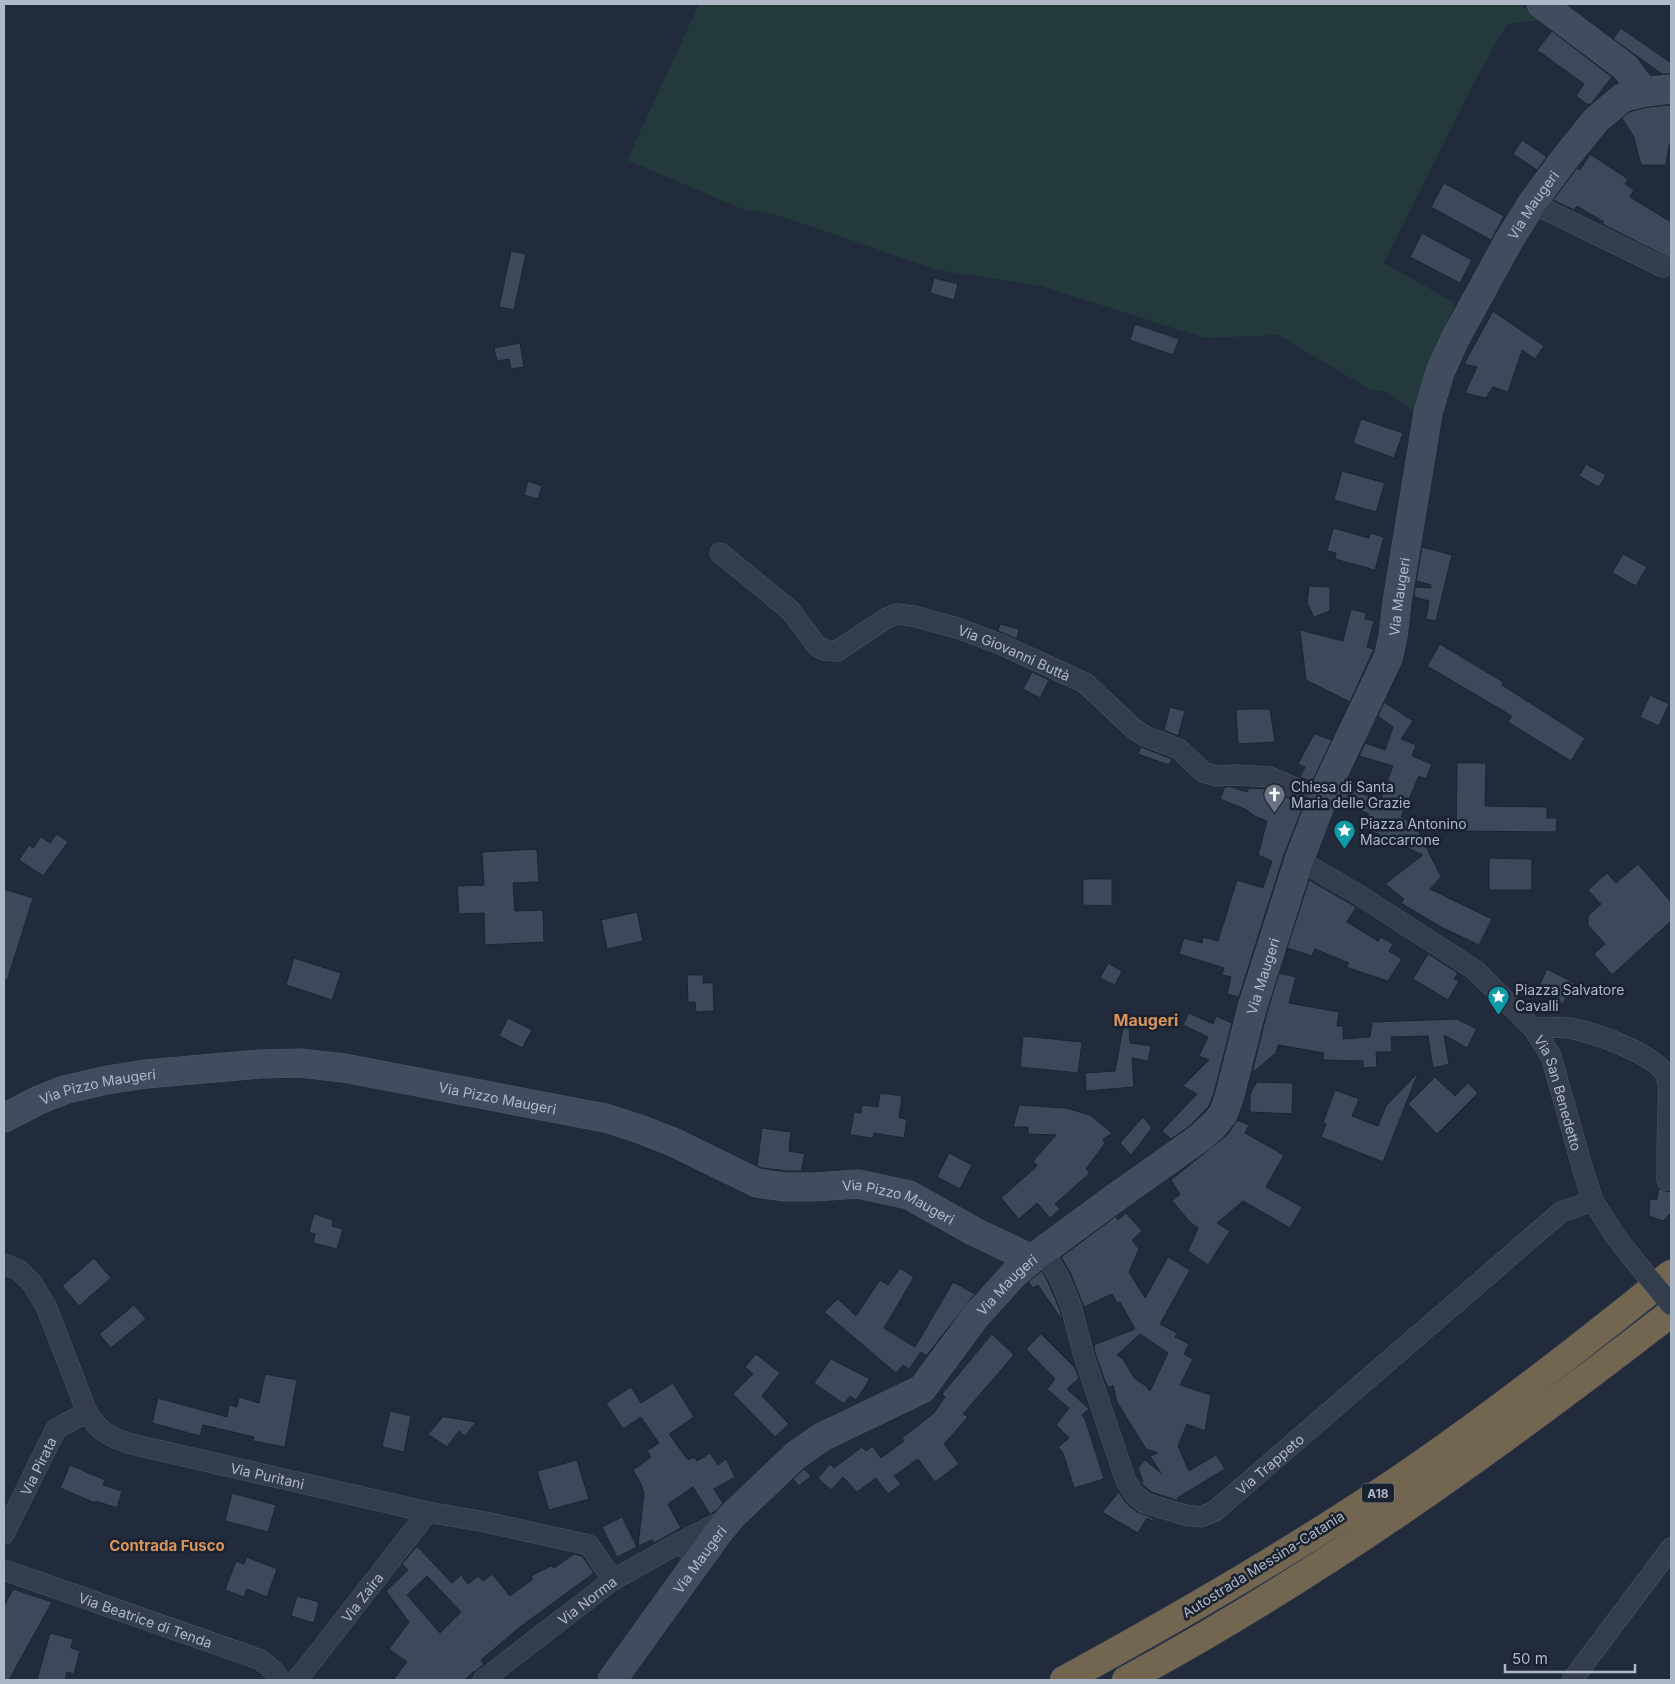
<svg xmlns="http://www.w3.org/2000/svg" width="1675" height="1684" viewBox="0 0 1675 1684" font-family="Inter,sans-serif">
  <style>
    .green { fill: #23393c }
    .building { fill: #3c495b; stroke: #1c2432; fill-rule: evenodd }
    .lines { fill: none; stroke-linecap: round; stroke-linejoin: round }
    .street-casing { stroke: #4f5866; stroke-width: 21 }
    .secondary-casing { stroke: #4f5866; stroke-width: 29 }
    .highway-casing { stroke: #3f4856; stroke-width: 29 }
    .street { stroke: #343d4b; stroke-width: 20 }
    .secondary { stroke: #424c5f; stroke-width: 28 }
    .highway { stroke: #726651; stroke-width: 28 }
    .street-bridge-casing { stroke: #4f5866; stroke-width: 21; stroke-linecap: butt }
    .street-bridge { stroke: #343d4b; stroke-width: 20 }
    .labels { text-anchor: middle; dominant-baseline: central; stroke-width: 5; stroke-linejoin: round; paint-order: stroke }
    .shield { fill: #1a2230; stroke: #828b9a; stroke-width: 1 }
    .shield-label { font-size: 12px; font-weight: bold; fill: #afb8c8 }
    .street-label { font-size: 14px; fill: #afb8c8; stroke: #1a2230 }
    .poi-label { font-size: 14px; fill: #afb8c8; stroke: #1a2230; text-anchor: start }
    .neighbourhood-label { font-size: 15px; font-weight: bold; fill: #d99459; stroke: #1a2230 }
    .quarter-label { font-size: 16px; font-weight: bold; fill: #d99459; stroke: #1a2230 }
  </style>
  <rect width="100%" height="100%" fill="#212b3b"/>
  <polygon class="green" points="699,4 1519,4 1539,20 1507,24 1478,75 1384,263 1455,303 1436,353 1416,412 1386,392 1371,390 1278,335 1205,338 1041,286 938,270 777,215 742,209 627,160"/>
  <g class="building">
    <polygon points="1621,28 1671,63 1671,74 1662,74 1613,39"/>
    <polygon points="1552,31 1612,77 1591,104 1587,104 1576,96 1584,84 1537,50"/>
    <polygon points="1671,105 1671,145 1669,145 1666,165 1641,165 1634,137 1622,118 1629,112 1647,107"/>
    <polygon points="1522,140 1547,157 1537,170 1513,154"/>
    <polygon points="1590,154 1628,179 1625,184 1634,190 1630,197 1671,222 1671,259 1602,224 1604,222 1577,206 1574,210 1553,200 1577,168 1580,170"/>
    <polygon points="1444,183 1504,216 1491,240 1431,207"/>
    <polygon points="1422,233 1472,260 1460,283 1410,257"/>
    <polygon points="511,251 526,254 514,310 499,307"/>
    <polygon points="934,278 958,284 954,300 930,293"/>
    <polygon points="1493,311 1544,346 1535,359 1522,350 1508,392 1493,387 1486,398 1465,393 1477,367 1464,364"/>
    <polygon points="1135,324 1179,339 1173,355 1130,340"/>
    <polygon points="520,343 524,367 511,369 509,359 497,361 494,348"/>
    <polygon points="1361,419 1403,433 1394,458 1353,443"/>
    <polygon points="1586,464 1606,475 1599,487 1579,476"/>
    <polygon points="1342,471 1385,483 1376,512 1334,500"/>
    <polygon points="528,481 542,486 538,499 524,495"/>
    <polygon points="1333,528 1369,538 1370,533 1384,537 1375,570 1335,559 1336,553 1327,551"/>
    <polygon points="1422,547 1452,555 1436,621 1426,619 1429,601 1414,597 1415,587 1431,588 1431,585 1416,581"/>
    <polygon points="1623,554 1647,567 1636,586 1612,573"/>
    <polygon points="1309,586 1330,587 1330,611 1314,617 1307,603"/>
    <polygon points="1351,609 1366,613 1365,619 1374,621 1367,647 1374,649 1350,702 1306,680 1300,630 1343,641"/>
    <polygon points="1000,624 1019,629 1017,639 998,631"/>
    <polygon points="1440,644 1503,682 1502,685 1585,738 1571,761 1508,722 1512,716 1427,666"/>
    <polygon points="1032,672 1049,680 1040,698 1023,689"/>
    <polygon points="1650,695 1669,704 1659,726 1640,717"/>
    <polygon points="1384,702 1413,721 1401,739 1416,745 1412,756 1432,764 1426,779 1419,776 1401,817 1416,826 1441,877 1430,889 1492,919 1479,945 1441,927 1401,903 1404,899 1385,884 1423,855 1360,826 1369,814 1338,801 1344,786 1380,801 1393,766 1359,756 1365,743 1385,750 1393,727 1378,716"/>
    <polygon points="1170,707 1185,711 1178,736 1164,730"/>
    <polygon points="1251,709 1270,709 1275,742 1238,744 1236,710"/>
    <polygon points="1314,734 1332,740 1312,782 1300,777 1305,767 1298,764"/>
    <polygon points="1141,747 1172,759 1169,765 1138,754"/>
    <polygon points="1457,763 1486,763 1485,806 1547,807 1547,818 1557,818 1556,832 1456,831"/>
    <polygon points="1225,787 1231,787 1247,792 1249,788 1266,789 1304,804 1284,855 1239,997 1227,994 1231,977 1222,975 1224,968 1179,954 1184,938 1202,943 1203,937 1218,941 1237,880 1263,888 1272,861 1258,855 1267,821 1254,816 1247,810 1220,799"/>
    <polygon points="57,834 68,842 43,876 19,860 29,845 33,848 41,837 50,843"/>
    <polygon points="537,849 539,882 513,883 515,911 543,910 544,942 485,945 484,913 459,914 457,886 484,885 482,852"/>
    <polygon points="1489,858 1532,859 1532,890 1489,890"/>
    <polygon points="1638,864 1671,902 1671,921 1612,975 1594,954 1605,944 1588,925 1588,916 1601,904 1588,890 1607,873 1616,883"/>
    <polygon points="1083,879 1112,879 1112,906 1083,905"/>
    <polygon points="1309,880 1356,907 1347,922 1378,941 1381,937 1393,944 1389,951 1402,959 1388,981 1346,967 1349,963 1315,949 1312,956 1287,948"/>
    <polygon points="4,889 33,898 7,981 4,980"/>
    <polygon points="637,912 643,941 607,949 601,920"/>
    <polygon points="1428,954 1458,973 1454,979 1459,981 1448,1000 1413,979"/>
    <polygon points="294,958 341,973 332,1000 286,985"/>
    <polygon points="1108,963 1122,971 1115,985 1100,978"/>
    <polygon points="1547,969 1574,983 1563,1004 1537,990"/>
    <polygon points="1279,973 1296,977 1289,1003 1339,1012 1337,1026 1343,1026 1343,1039 1370,1037 1372,1022 1457,1019 1477,1029 1467,1048 1444,1035 1449,1064 1433,1068 1428,1036 1391,1037 1392,1052 1376,1052 1377,1067 1363,1068 1363,1061 1323,1060 1324,1053 1278,1045 1276,1053 1252,1073 1267,1012"/>
    <polygon points="687,975 703,975 703,983 713,983 714,1011 696,1012 695,1002 688,1002"/>
    <polygon points="1189,1013 1213,1024 1216,1016 1232,1023 1214,1093 1209,1106 1191,1125 1171,1139 1162,1131 1197,1094 1183,1086 1209,1060 1199,1056 1208,1037 1183,1025"/>
    <polygon points="508,1018 532,1030 522,1048 499,1036"/>
    <polygon points="1124,1023 1129,1023 1130,1043 1151,1046 1148,1061 1132,1058 1134,1087 1086,1091 1085,1073 1115,1071"/>
    <polygon points="1023,1036 1082,1042 1078,1073 1020,1067"/>
    <polygon points="1418,1073 1383,1162 1321,1137 1326,1124 1323,1123 1335,1090 1359,1099 1352,1116 1378,1126 1386,1106"/>
    <polygon points="1435,1077 1455,1096 1468,1083 1478,1093 1437,1134 1408,1104"/>
    <polygon points="1257,1082 1293,1083 1292,1114 1250,1112 1250,1094"/>
    <polygon points="880,1093 902,1096 899,1118 907,1119 904,1138 874,1133 873,1138 850,1135 854,1112 861,1113 862,1105 878,1107"/>
    <polygon points="1019,1105 1066,1108 1090,1115 1112,1133 1103,1139 1105,1143 1086,1169 1090,1173 1055,1204 1060,1209 1050,1218 1037,1203 1019,1219 1001,1198 1037,1166 1033,1161 1056,1135 1028,1134 1028,1127 1013,1127"/>
    <polygon points="1143,1117 1152,1128 1131,1155 1120,1143"/>
    <polygon points="1237,1120 1249,1125 1245,1133 1284,1155 1266,1187 1302,1207 1290,1228 1243,1201 1217,1223 1230,1231 1208,1265 1188,1251 1198,1228 1190,1222 1172,1201 1180,1194 1171,1180 1228,1134"/>
    <polygon points="762,1128 791,1132 789,1151 805,1154 801,1171 788,1171 762,1168 757,1166"/>
    <polygon points="949,1153 972,1165 960,1189 937,1177"/>
    <polygon points="1659,1188 1667,1192 1671,1191 1671,1213 1663,1221 1649,1216 1650,1199 1657,1200"/>
    <path d="M1126 1213 1142 1231 1132 1240 1139 1249 1129 1272 1145 1298 1168 1257 1190 1270 1160 1324 1177 1333 1175 1337 1189 1344 1184 1354 1193 1359 1180 1385 1211 1395 1205 1431 1187 1424 1178 1446 1189 1471 1216 1455 1225 1469 1177 1498 1179 1501 1151 1492 1141 1483 1143 1482 1138 1468 1145 1460 1161 1473 1150 1456 1158 1453 1146 1449 1117 1402 1113 1385 1109 1388 1105 1381 1095 1353 1094 1345 1135 1329 1120 1302 1117 1303 1112 1294 1084 1307 1070 1272 1061 1257 1116 1216 1118 1220ZM1140 1334 1168 1353 1150 1391 1146 1386 1134 1378 1123 1359 1117 1355Z"/>
    <polygon points="314,1214 333,1220 332,1226 343,1229 337,1249 313,1243 315,1234 309,1232"/>
    <polygon points="94,1258 111,1278 79,1306 62,1286"/>
    <polygon points="900,1268 914,1277 884,1328 915,1347 953,1282 975,1294 926,1356 921,1352 909,1369 903,1365 896,1373 824,1312 838,1299 856,1316 880,1280 888,1285"/>
    <polygon points="1042,1271 1048,1282 1060,1310 1062,1320 1038,1285 1033,1288 1028,1282"/>
    <polygon points="134,1305 146,1319 111,1348 99,1334"/>
    <polygon points="992,1334 1014,1355 963,1414 968,1417 944,1444 959,1464 935,1482 918,1459 894,1476 901,1484 888,1494 876,1478 857,1492 843,1477 831,1490 818,1478 830,1464 834,1468 862,1447 866,1451 873,1446 881,1458 904,1441 902,1438 934,1413 945,1397 942,1394"/>
    <polygon points="1041,1334 1075,1368 1079,1378 1067,1389 1089,1409 1082,1415 1085,1419 1104,1479 1074,1488 1063,1453 1058,1447 1069,1438 1056,1425 1069,1408 1047,1389 1055,1379 1026,1349"/>
    <polygon points="756,1354 780,1373 762,1396 789,1424 775,1437 733,1394 753,1374 745,1367"/>
    <polygon points="831,1359 870,1379 856,1400 850,1396 844,1404 814,1383"/>
    <polygon points="265,1374 297,1380 285,1447 253,1441 254,1437 203,1425 200,1436 152,1423 158,1398 227,1417 229,1405 237,1407 239,1397 259,1403"/>
    <polygon points="673,1383 694,1417 669,1434 688,1460 694,1457 697,1461 710,1453 718,1465 726,1459 735,1477 714,1489 723,1503 716,1511 710,1514 693,1487 668,1504 681,1528 654,1543 652,1540 638,1546 644,1493 641,1484 633,1470 651,1457 647,1451 659,1443 641,1417 623,1429 606,1403 631,1387 641,1403"/>
    <polygon points="390,1411 411,1416 404,1452 382,1447"/>
    <polygon points="439,1416 476,1422 465,1436 459,1431 447,1447 428,1434 442,1418"/>
    <polygon points="577,1460 589,1499 549,1510 537,1471"/>
    <polygon points="70,1465 105,1480 103,1485 122,1491 117,1508 96,1501 95,1503 60,1488"/>
    <polygon points="804,1469 811,1476 799,1486 793,1479"/>
    <polygon points="1119,1492 1126,1503 1137,1512 1154,1518 1152,1521 1147,1518 1138,1533 1102,1512"/>
    <polygon points="232,1493 276,1505 268,1532 225,1521"/>
    <polygon points="622,1517 637,1547 617,1557 602,1527"/>
    <path d="M417 1546 452 1583 461 1575 468 1584 478 1576 483 1581 492 1574 510 1596 533 1579 531 1576 551 1566 554 1568 574 1554 582 1556 594 1573 520 1627 481 1660 484 1664 475 1672 474 1671 465 1680H393L407 1662 389 1649 409 1622 386 1591 408 1570 402 1564ZM427 1576 461 1612 440 1633 407 1595Z"/>
    <polygon points="247,1557 277,1569 267,1597 247,1589 244,1597 225,1590 236,1561 244,1564"/>
    <polygon points="13,1589 52,1602 9,1680 4,1680 4,1606"/>
    <polygon points="297,1596 319,1602 314,1623 291,1616"/>
    <polygon points="50,1633 73,1639 71,1648 80,1651 74,1674 67,1672 65,1680 37,1680"/>
  </g>
  <g class="lines">
    <defs>
      <g id="street">
        <polyline points="1532,203 1663,267"/>
        <path id="s1" d="M720 553 790 610 817 646 825 650 837 651 885 619 896 614 913 616 957 628 1000 644 1085 683 1133 728 1145 736 1179 749 1203 772 1216 776 1236 775 1269 777 1322 799"/>
        <path id="s2" d="M1299 860 1359 895 1475 970 1533 1028 1551 1056 1583 1170 1593 1201 1616 1237 1630 1255"/>
        <path d="M1533 1028C1544 1028 1557 1026 1568 1028 1590 1031 1657 1054 1666 1076 1670 1086 1668 1100 1668 1110 1667 1133 1667 1157 1667 1180"/>
        <path id="s3" d="M1043 1251 1059 1277 1071 1306 1084 1356 1126 1481 1134 1494 1145 1503 1185 1515 1201 1517 1215 1511 1561 1212 1593 1201"/>
        <path id="s4" d="M4 1264 19 1270 32 1283 46 1306 87 1412C99 1432 110 1437 131 1444L428 1512 485 1522 589 1545 613 1580"/>
        <path id="s5" d="M4 1534 56 1429 87 1412"/>
        <polyline points="677,1544 726,1519"/>
        <path id="s6" d="M4 1570 261 1660 274 1671 280 1680"/>
        <path id="s7" d="M296 1680 301 1675 428 1512"/>
        <path id="s8" d="M483 1680 613 1580 677 1544 701 1555"/>
        <polyline points="1572,1680 1671,1548"/>
      </g>
      <g id="secondary">
        <polyline points="1541,4 1625,67 1644,92"/>
        <path id="s9" d="M4 1118 39 1100 64 1090 107 1080 146 1074 260 1064 300 1063 344 1068 605 1118 637 1128 673 1142 757 1183 784 1187H815L858 1184 909 1195 975 1232 1032 1259"/>
        <path id="s10" d="M612 1680 718 1533 732 1516 796 1455 822 1437 922 1389 976 1316 1014 1274 1032 1259 1112 1200 1201 1137 1215 1124 1223 1114 1229 1098 1252 1008 1299 860 1328 784 1388 658 1393 637 1397 602 1428 413 1440 372 1455 339 1508 242 1532 203 1563 161 1596 120 1622 98 1644 92 1671 89"/>
      </g>
      <g id="highway">
        <path d="M1064 1680C1174 1620 1283 1557 1388 1487 1486 1421 1579 1348 1671 1274"/>
        <path d="M1126 1680C1319 1576 1498 1447 1671 1313"/>
      </g>
    </defs>
    <use href="#street" class="street-casing"/>
    <use href="#secondary" class="secondary-casing"/>
    <use href="#highway" class="highway-casing"/>
    <use href="#street" class="street"/>
    <use href="#secondary" class="secondary"/>
    <use href="#highway" class="highway"/>
    <defs>
      <polyline id="street-bridge" points="1630,1255 1671,1305"/>
    </defs>
    <use href="#street-bridge" class="street-bridge-casing"/>
    <use href="#street-bridge" class="street-bridge"/>
  </g>
  <defs>
    <symbol id="church-pin" viewBox="-11 -11 22 30"><path d="M0 17L-7.5 6A9.5 9.5 0 1 1 7.5 6Z" fill="#6b7280" stroke="#1a2230"/><path d="M-1.2-6h2.4v3.5h3.3v2.4h-3.3V6h-2.4V-.1h-3.3v-2.4h3.3Z" fill="#fff"/></symbol>
    <symbol id="sight-pin" viewBox="-11 -11 22 30"><path d="M0 17L-7.5 6A9.5 9.5 0 1 1 7.5 6Z" fill="#0f9aa8" stroke="#1a2230"/><path d="M0-6L1.8-2.2L6-1.7L2.9 1.2L3.7 5.4L0 3.3L-3.7 5.4L-2.9 1.2L-6-1.7L-1.8-2.2Z" fill="#fff"/></symbol>
  </defs>
  <g fill-rule="evenodd">
    <use href="#church-pin" x="1262" y="782" width="25" height="34"/>
    <use href="#sight-pin" x="1332" y="818" width="25" height="34"/>
    <use href="#sight-pin" x="1486" y="984" width="25" height="34"/>
  </g>
  <g class="labels">
    <rect class="shield" x="1362" y="1483.5" width="32" height="19" rx="4"/>
    <g class="shield-label">
      <text x="1378" y="1493">A18</text>
    </g>
    <g class="street-label">
      <text stroke="none"><textPath href="#s10" startOffset="1814">Via Maugeri</textPath></text>
      <text stroke="none"><textPath href="#s10" startOffset="1394">Via Maugeri</textPath></text>
      <text stroke="none"><textPath href="#s1" startOffset="351">Via Giovanni Buttà</textPath></text>
      <text stroke="none"><textPath href="#s10" startOffset="989">Via Maugeri</textPath></text>
      <text stroke="none"><textPath href="#s9" startOffset="100">Via Pizzo Maugeri</textPath></text>
      <text stroke="none"><textPath href="#s2" startOffset="360">Via San Benedetto</textPath></text>
      <text stroke="none"><textPath href="#s9" startOffset="505">Via Pizzo Maugeri</textPath></text>
      <text stroke="none"><textPath href="#s9" startOffset="925">Via Pizzo Maugeri</textPath></text>
      <text stroke="none"><textPath href="#s10" startOffset="569">Via Maugeri</textPath></text>
      <text stroke="none"><textPath href="#s3" startOffset="420">Via Trappeto</textPath></text>
      <text stroke="none"><textPath href="#s5" startOffset="76">Via Pirata</textPath></text>
      <text stroke="none"><textPath href="#s4" startOffset="371">Via Puritani</textPath></text>
      <text stroke="none"><textPath href="#s10" startOffset="149">Via Maugeri</textPath></text>
      <text transform="translate(1263 1564) rotate(-32)">Autostrada Messina-Catania</text>
      <text stroke="none"><textPath href="#s7" startOffset="106">Via Zaira</textPath></text>
      <text stroke="none"><textPath href="#s8" startOffset="131">Via Norma</textPath></text>
      <text stroke="none"><textPath href="#s6" startOffset="150">Via Beatrice di Tenda</textPath></text>
    </g>
    <g class="poi-label">
      <text x="1291" y="786">Chiesa di Santa<tspan x="1291" dy="16">Maria delle Grazie</tspan></text>
      <text x="1360" y="823">Piazza Antonino<tspan x="1360" dy="16">Maccarrone</tspan></text>
      <text x="1515" y="989">Piazza Salvatore<tspan x="1515" dy="16">Cavalli</tspan></text>
    </g>
    <g class="neighbourhood-label">
      <text x="167" y="1545">Contrada Fusco</text>
    </g>
    <g class="quarter-label">
      <text x="1146" y="1020">Maugeri</text>
    </g>
  </g>
  <rect width="1675" height="1684" fill="none" stroke="#afb8c8" stroke-width="10"/>
  <path d="M1505 1664v8h130v-8" fill="none" stroke="#afb8c8" stroke-width="2.5"/>
  <text x="1512" y="1664" font-size="15" fill="#afb8c8" stroke="#1a2230" stroke-width="4" paint-order="stroke">50 m</text>
</svg>
